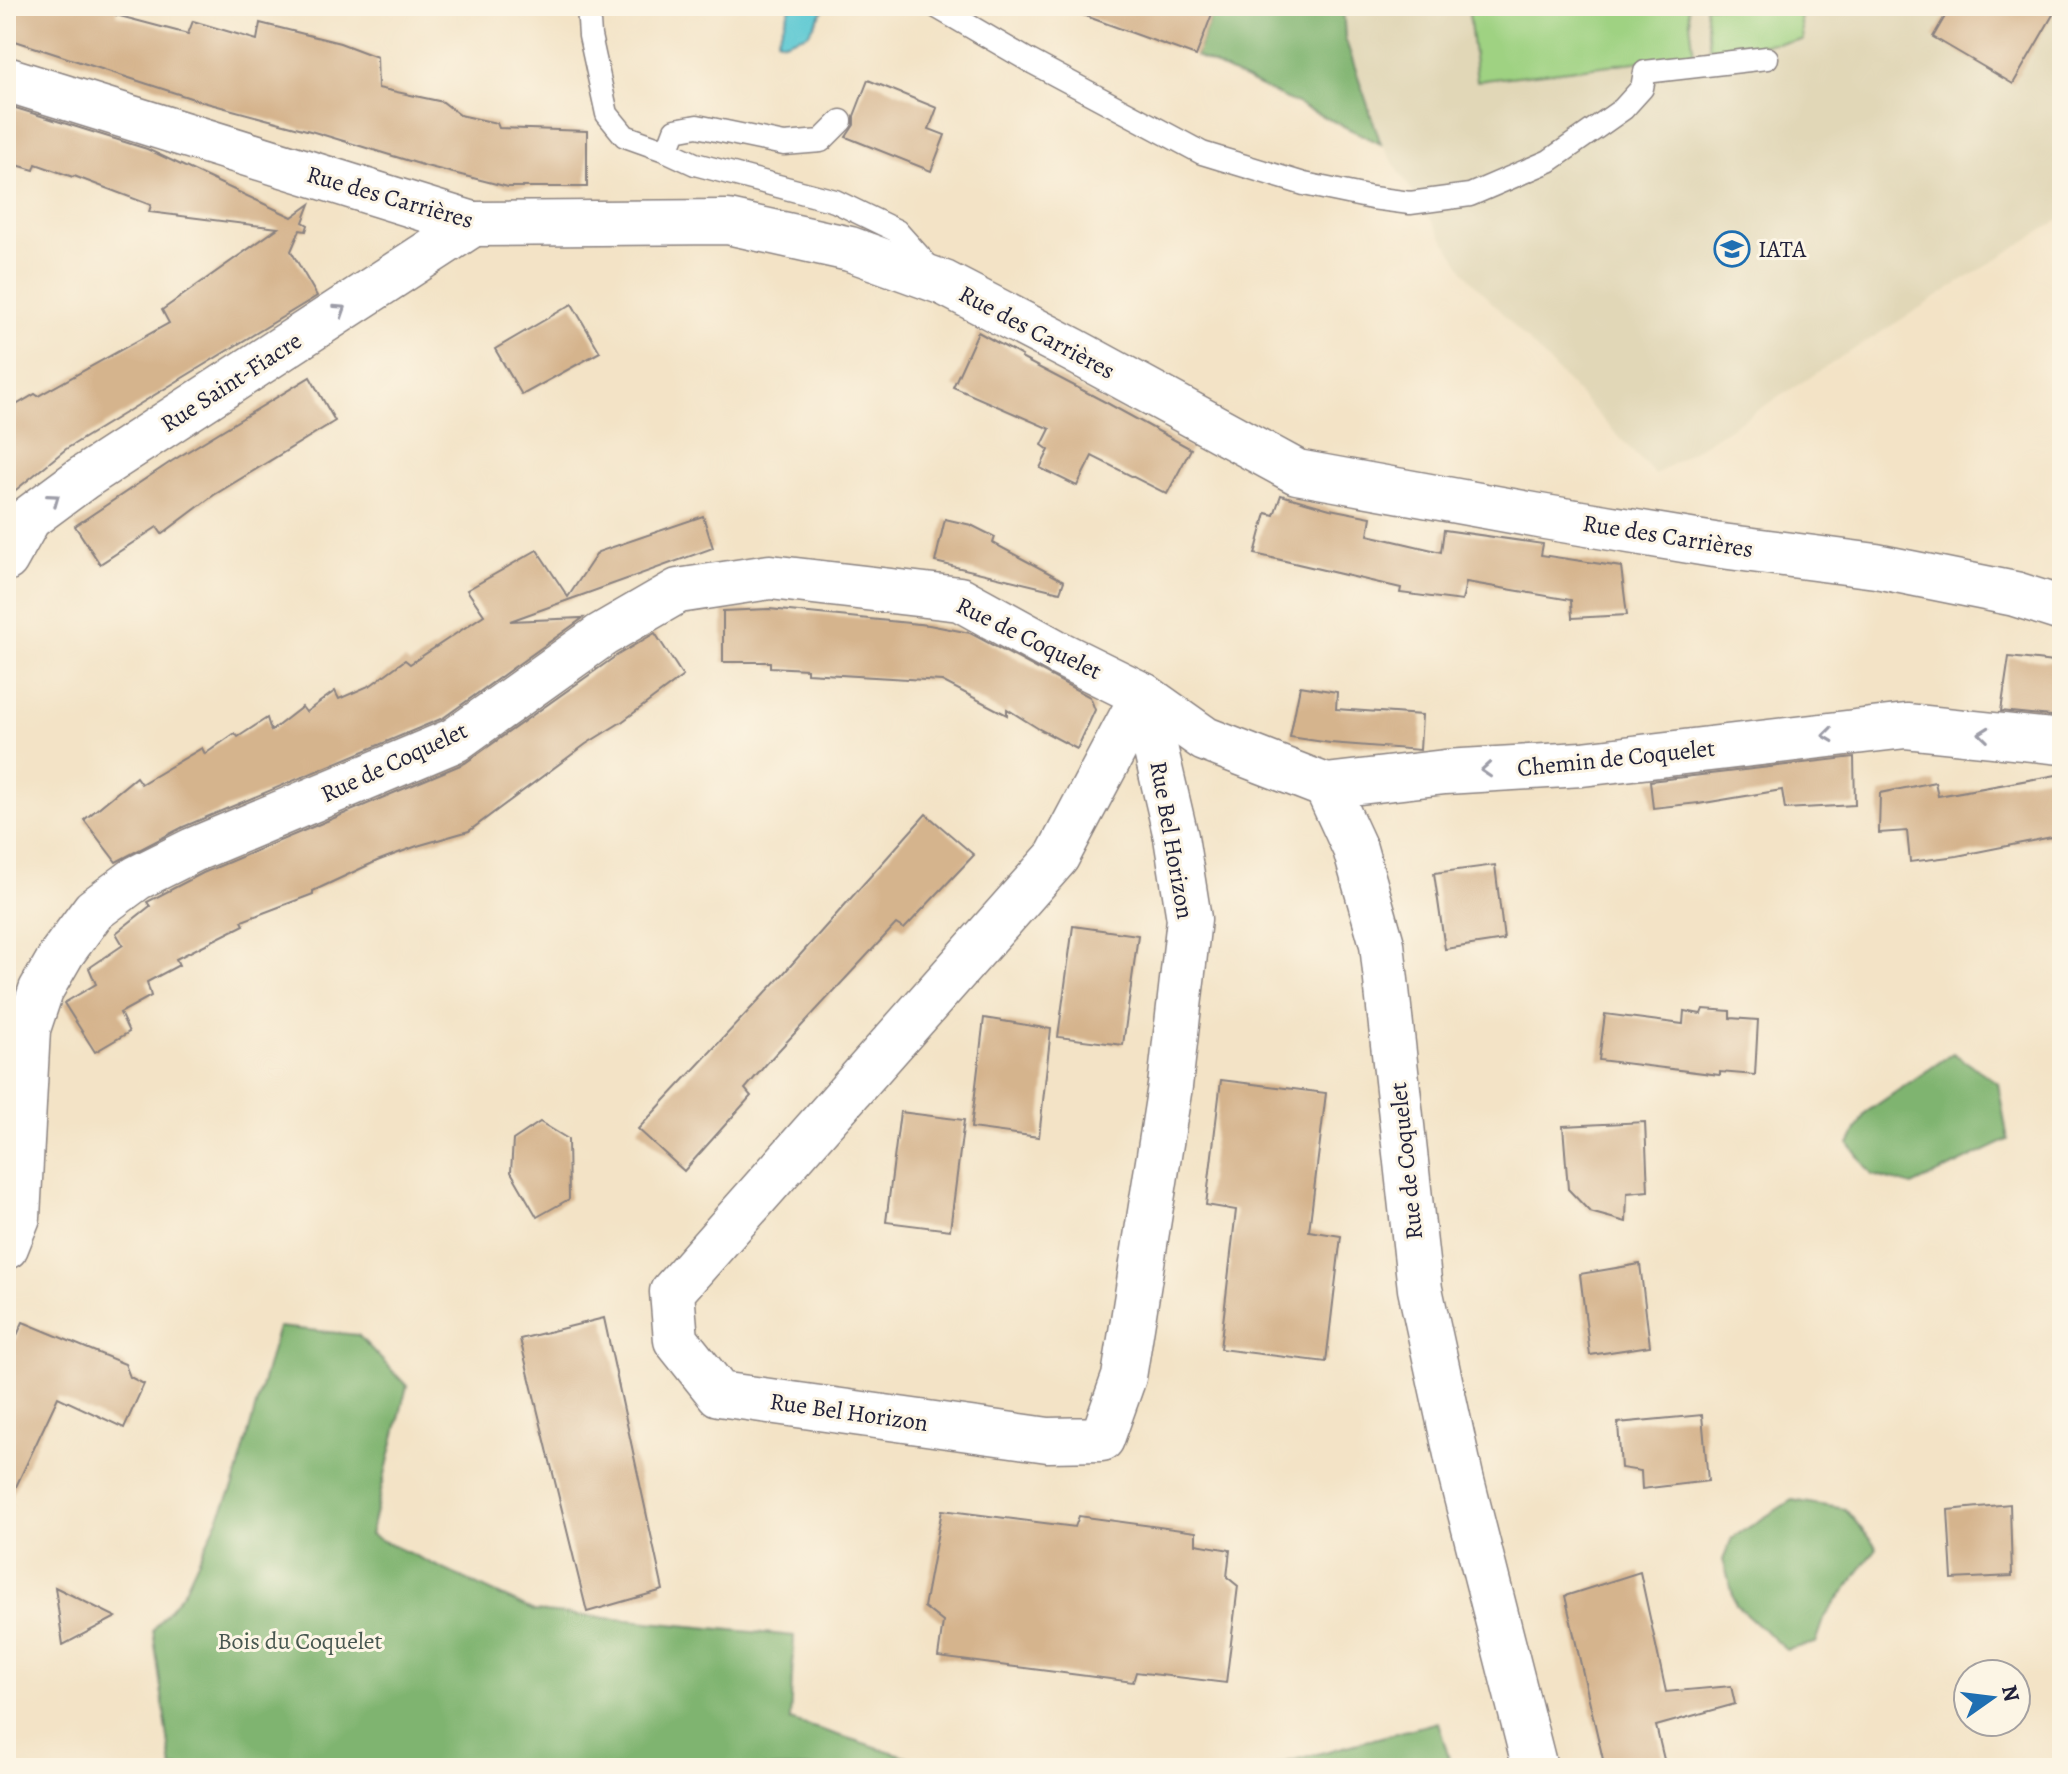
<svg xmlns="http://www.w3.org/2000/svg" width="2068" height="1774" viewBox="0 0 2068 1774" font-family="Alegreya,serif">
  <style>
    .built { fill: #e1d7b7 }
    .green { fill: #9fd282; stroke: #607a5e; stroke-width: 2 }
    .forest { fill: #7fb470; stroke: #506b56; stroke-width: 2 }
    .water { fill: #5dc9d3; stroke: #407687; stroke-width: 2 }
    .building { fill: #d5b48d }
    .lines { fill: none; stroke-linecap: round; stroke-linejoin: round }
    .lane-casing { stroke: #8a8280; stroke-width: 25 }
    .street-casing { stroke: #8a8280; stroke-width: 47 }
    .lane { stroke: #fff; stroke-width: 22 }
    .street { stroke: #fff; stroke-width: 44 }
    .oneway { stroke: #9c9ca7 }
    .labels { text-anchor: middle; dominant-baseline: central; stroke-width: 6; stroke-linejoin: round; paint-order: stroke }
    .street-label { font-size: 24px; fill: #22223b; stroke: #fcf5e5 }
    .poi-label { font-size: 24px; fill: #22223b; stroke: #fcf5e5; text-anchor: start }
    .park-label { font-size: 24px; fill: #485750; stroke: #fcf5e5 }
  </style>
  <rect width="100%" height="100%" fill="#fcf5e5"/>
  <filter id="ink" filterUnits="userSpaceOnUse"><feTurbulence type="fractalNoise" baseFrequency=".0125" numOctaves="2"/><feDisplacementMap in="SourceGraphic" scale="16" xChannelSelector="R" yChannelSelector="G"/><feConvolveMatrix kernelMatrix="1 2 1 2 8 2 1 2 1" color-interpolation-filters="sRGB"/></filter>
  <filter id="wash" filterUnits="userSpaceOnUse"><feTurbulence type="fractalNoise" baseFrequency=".006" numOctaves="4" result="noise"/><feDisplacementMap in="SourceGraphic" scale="32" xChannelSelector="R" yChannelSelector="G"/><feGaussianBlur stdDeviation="1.8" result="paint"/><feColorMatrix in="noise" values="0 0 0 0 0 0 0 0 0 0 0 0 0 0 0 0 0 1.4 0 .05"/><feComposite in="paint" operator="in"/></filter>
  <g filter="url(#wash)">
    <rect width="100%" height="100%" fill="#f3e3c6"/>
    <polygon class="built" points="1343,6 2062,6 2062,218 1655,475 1470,279 1381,144 1345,38"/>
    <g class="green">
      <polygon points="1468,6 1688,6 1694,55 1477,81"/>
      <polygon points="1705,6 1799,6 1803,40 1710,50"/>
    </g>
    <g class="forest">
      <polygon points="1215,6 1343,6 1345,38 1381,144 1196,56"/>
      <polygon points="1953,1053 1998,1083 2008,1140 1912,1186 1872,1175 1849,1144 1865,1113"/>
      <polygon points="278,1327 358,1335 407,1386 370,1535 534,1611 794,1636 790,1720 943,1768 172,1768 153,1630 184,1591 234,1485"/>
      <polygon points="1792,1500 1845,1509 1877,1548 1825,1617 1816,1643 1786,1650 1736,1605 1723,1560 1732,1538"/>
      <polygon points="1438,1722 1452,1768 1264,1768"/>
    </g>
    <polygon class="water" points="791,6 824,6 823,11 808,34 784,42 777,40"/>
    <g id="blocks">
      <g class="building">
        <polygon points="6,6 118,6 116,15 188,34 193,21 257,40 260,23 340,43 377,57 378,88 443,102 460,115 497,123 499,128 587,131 587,187 508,187 426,166 314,132 203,102 6,38"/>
        <polygon points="1070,6 1215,6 1196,56 1069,10"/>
        <polygon points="1951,6 2058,6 2013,84 1933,37"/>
        <polygon points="868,80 937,108 929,129 945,135 931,171 846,137 854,125 854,116"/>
        <polygon points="6,105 147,149 292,217 310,204 303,222 308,225 306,231 300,230 291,251 317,296 66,449 6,498 6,411 35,394 38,396 169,323 162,310 278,228 149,212 151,205 74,176 73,177 36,164 34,170 6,162"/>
        <polygon points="572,304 600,352 522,395 495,349"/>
        <polygon points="978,332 1022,356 1021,358 1107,403 1191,449 1167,494 1092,456 1077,486 1040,468 1049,450 1042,445 1050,429 953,387"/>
        <polygon points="310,377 335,421 214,495 162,534 157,527 100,564 75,526 172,461"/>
        <polygon points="1281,495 1330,509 1371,517 1368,535 1441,552 1444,530 1543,544 1541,555 1621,567 1627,615 1572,618 1571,600 1466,582 1462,601 1400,593 1401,588 1255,554 1266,513 1274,515"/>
        <polygon points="703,516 713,548 510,621 583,618 443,718 183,827 116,862 84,820 136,777 141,784 202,748 205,754 235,733 238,737 267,718 271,731 302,707 306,712 335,691 339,699 371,685 405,660 410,664 484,615 467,590 537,550 568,597 598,552"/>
        <polygon points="945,519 971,525 995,537 993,543 1064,581 1060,592 935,562"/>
        <polygon points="769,609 929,625 970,633 1090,697 1095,710 1077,749 1039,729 1007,709 1007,715 942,681 807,673 807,669 770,667 770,662 723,662 723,611"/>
        <polygon points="655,633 683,676 623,721 586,744 469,831 417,846 377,861 313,891 313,894 242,921 244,925 176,959 179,965 147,982 151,996 120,1013 129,1032 95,1052 64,1003 96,984 89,968 123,945 116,933 150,906 147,902 203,873 465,763 616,656"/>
        <polygon points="2009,657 2062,663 2062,717 2001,711"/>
        <polygon points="1300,686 1337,692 1336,709 1422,715 1420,750 1330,743 1290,737"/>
        <polygon points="1854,757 1855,805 1785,809 1782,790 1698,804 1698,803 1653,808 1650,781"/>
        <polygon points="2062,774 2062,835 1957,856 1910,862 1907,831 1879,833 1880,793 1935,782 1938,796"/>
        <polygon points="926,814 974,855 904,929 896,924 768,1062 745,1089 751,1096 684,1171 638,1129 784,973"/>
        <polygon points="1495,865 1504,940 1445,949 1434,873"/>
        <polygon points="1073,926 1138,935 1123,1045 1058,1037"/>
        <polygon points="1703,1009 1730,1011 1730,1018 1758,1020 1755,1075 1720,1072 1720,1075 1599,1060 1605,1014 1683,1024 1684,1011 1701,1014"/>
        <polygon points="984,1018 1051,1029 1039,1137 971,1128"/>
        <polygon points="1221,1080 1326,1093 1309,1231 1341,1236 1326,1362 1220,1349 1236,1210 1206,1205"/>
        <polygon points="900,1112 964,1120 950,1230 886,1222"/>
        <polygon points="540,1122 568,1139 569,1199 537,1217 511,1172 513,1140"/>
        <polygon points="1645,1122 1648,1191 1627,1193 1626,1222 1590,1212 1568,1189 1563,1126"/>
        <polygon points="1640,1264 1650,1346 1590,1355 1580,1274"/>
        <polygon points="604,1318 663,1590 587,1612 520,1339"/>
        <polygon points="23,1322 125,1364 130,1377 144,1384 124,1428 58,1397 6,1508 6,1359"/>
        <polygon points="1702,1415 1708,1481 1642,1489 1641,1471 1621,1468 1618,1423"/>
        <polygon points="2010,1504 2012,1576 1952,1579 1948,1510"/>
        <polygon points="942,1510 1075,1527 1079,1516 1196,1532 1196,1544 1230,1550 1227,1577 1238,1586 1226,1683 1136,1672 1133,1682 938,1657 943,1622 924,1607"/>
        <polygon points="1640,1572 1666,1692 1731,1686 1735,1704 1656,1726 1666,1768 1605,1768 1565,1596"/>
        <polygon points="55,1587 116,1617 63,1645"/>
      </g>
    </g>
  </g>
  <g filter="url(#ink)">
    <use href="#blocks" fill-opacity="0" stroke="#8a8280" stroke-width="2"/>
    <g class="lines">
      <defs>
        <g id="lane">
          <polyline points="588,6 590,36 607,114 625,136 667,151 675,130 697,126 784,144 821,141 841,121"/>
          <polyline points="935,6 1028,60 1202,153 1304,184 1372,198 1410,203 1470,195 1549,161 1623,109 1642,88 1645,72 1767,58"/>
          <polyline points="667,151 695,164 835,201 897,231 930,268"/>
        </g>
        <g id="street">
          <polyline points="6,79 473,224 728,222 850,249 944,283 1073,350 1297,472 1545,517 1714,545 1876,566 2015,594 2062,609"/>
          <polyline points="6,559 29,518 83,478 473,224"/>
          <polygon points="1143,695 1176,837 1189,919 1170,1086 1124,1377 1102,1439 1048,1440 719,1394 676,1340 672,1292 1057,857"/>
          <polyline points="1326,786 1445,772 1582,764 1906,726 2062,742"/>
          <polyline points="6,1247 18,1217 28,1029 41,990 63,952 94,910 137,878 193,850 455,740 602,635 678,591 770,577 960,599 1060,654 1143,695 1205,739 1326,786 1355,849 1382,944 1420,1289 1461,1477 1535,1768"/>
        </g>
      </defs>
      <use href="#lane" class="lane-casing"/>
      <use href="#street" class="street-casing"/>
      <use href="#lane" class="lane"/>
      <use href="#street" class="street"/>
    </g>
    <defs><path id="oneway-chevron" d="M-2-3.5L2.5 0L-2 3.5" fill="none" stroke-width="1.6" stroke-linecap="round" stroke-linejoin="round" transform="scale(2)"/></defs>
    <g class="oneway">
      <use href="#oneway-chevron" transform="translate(341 310) rotate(-33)"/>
      <use href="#oneway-chevron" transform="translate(54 499) rotate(-36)"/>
      <use href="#oneway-chevron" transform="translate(1984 734) rotate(-174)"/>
      <use href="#oneway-chevron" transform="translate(1828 735) rotate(173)"/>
      <use href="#oneway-chevron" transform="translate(1486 770) rotate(176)"/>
    </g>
  </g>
  <defs>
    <symbol id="school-ring" viewBox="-11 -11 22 22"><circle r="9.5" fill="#fcf5e5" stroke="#1f6fb2" stroke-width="1.5"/><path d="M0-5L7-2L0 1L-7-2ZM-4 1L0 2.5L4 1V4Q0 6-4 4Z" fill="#1f6fb2"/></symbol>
  </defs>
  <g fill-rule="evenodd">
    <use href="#school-ring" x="1712" y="229" width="40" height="40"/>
  </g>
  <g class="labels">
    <g class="street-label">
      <text transform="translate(390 197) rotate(16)">Rue des Carrières</text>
      <text transform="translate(1037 332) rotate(28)">Rue des Carrières</text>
      <text transform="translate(231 382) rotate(-33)">Rue Saint-Fiacre</text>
      <text transform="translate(1668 536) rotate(9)">Rue des Carrières</text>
      <text transform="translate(1029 638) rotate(26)">Rue de Coquelet</text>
      <text transform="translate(1616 758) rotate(-6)">Chemin de Coquelet</text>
      <text transform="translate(394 762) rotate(-25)">Rue de Coquelet</text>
      <text transform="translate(1172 840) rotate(80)">Rue Bel Horizon</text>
      <text transform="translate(1406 1161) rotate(-96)">Rue de Coquelet</text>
      <text transform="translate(849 1412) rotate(8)">Rue Bel Horizon</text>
    </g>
    <g class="poi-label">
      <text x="1758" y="249">IATA</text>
    </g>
    <g class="park-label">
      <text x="300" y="1641">Bois du Coquelet</text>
    </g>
  </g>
  <rect width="2068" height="1774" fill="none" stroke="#fcf5e5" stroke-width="32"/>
  <g transform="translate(1992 1698) rotate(76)"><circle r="38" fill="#fcf5e5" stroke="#a5a1a1" stroke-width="2"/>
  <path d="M0-6L14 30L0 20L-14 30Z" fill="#1f6fb2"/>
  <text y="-12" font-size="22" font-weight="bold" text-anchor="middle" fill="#22223b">N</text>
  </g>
</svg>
